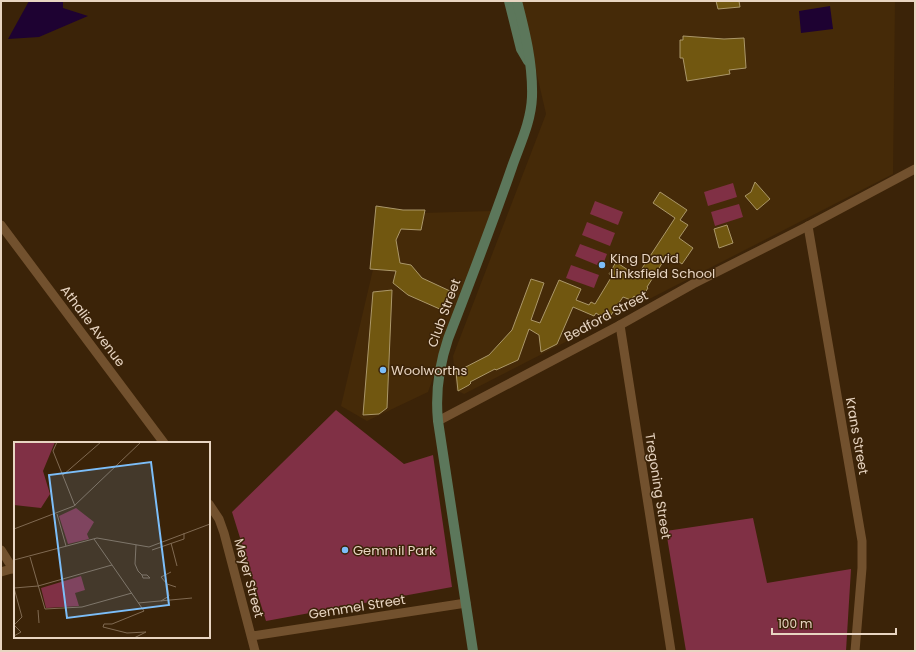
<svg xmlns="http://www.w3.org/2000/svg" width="916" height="652" viewBox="0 0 916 652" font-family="Poppins,sans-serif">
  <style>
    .built { fill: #452a08 }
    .green { fill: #803045 }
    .water { fill: #1e0232 }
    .building { fill: #715710; stroke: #ab9769 }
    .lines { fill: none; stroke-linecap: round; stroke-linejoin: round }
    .minor { stroke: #72512e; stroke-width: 9 }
    .secondary { stroke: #5c775b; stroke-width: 10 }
    .poi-dot { fill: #7cbef9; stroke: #3b2308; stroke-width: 1.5 }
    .labels { text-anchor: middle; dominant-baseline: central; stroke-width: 3; stroke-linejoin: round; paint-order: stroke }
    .poi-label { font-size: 13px; fill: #e8d5c2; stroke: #3b2308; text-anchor: start }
    .street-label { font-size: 13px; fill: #e8d5c2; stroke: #3b2308 }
    .inset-road { fill: none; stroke: #806a52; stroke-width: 1 }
    .view { fill: #7cbef9; fill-opacity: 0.15; stroke: #7cbef9; stroke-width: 2 }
    .inset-edge { fill: none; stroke: #e8d5c2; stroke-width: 2 }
  </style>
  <rect width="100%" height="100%" fill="#3b2308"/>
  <g class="built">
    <polygon points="520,1 895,1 893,174 464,394 456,390 453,356 546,114"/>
    <polygon points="491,211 428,392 367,421 341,406 386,214"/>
  </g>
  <g class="green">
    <polygon points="733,183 737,197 708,206 704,192"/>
    <polygon points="595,201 623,212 618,225 590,214"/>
    <polygon points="739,204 743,217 715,226 711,212"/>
    <polygon points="587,222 615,233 610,246 582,235"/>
    <polygon points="580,244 607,254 602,267 575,256"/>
    <polygon points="571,265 599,275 594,288 566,278"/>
    <polygon points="336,410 404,464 433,455 452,587 266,621 232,512"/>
    <polygon points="753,518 767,583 851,569 846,651 686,651 666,531"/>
  </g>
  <g class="water">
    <polygon points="29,1 63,1 63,8 88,16 39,37 8,39"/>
    <polygon points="830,6 833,29 801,33 799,11"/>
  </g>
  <g class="building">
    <polygon points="716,1 739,1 740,7 718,9"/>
    <polygon points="683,36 724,39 744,38 746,68 729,70 730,74 687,81 683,58 680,58 680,40 683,40"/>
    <polygon points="755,182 770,199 757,210 745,196 751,192"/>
    <polygon points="660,192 687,210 680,220 688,225 679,238 693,248 682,264 668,254 647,287 648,288 642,297 639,300 634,296 631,300 623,297 611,315 608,314 605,319 596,313 594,316 573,307 557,344 541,352 539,335 529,329 518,360 496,370 495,369 470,382 471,383 469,385 458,391 456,372 489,355 512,330 531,279 544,283 531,320 540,323 559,280 581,289 576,300 589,305 591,302 595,304 612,276 609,274 616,262 637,276 675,218 653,203"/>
    <polygon points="376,206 403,210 425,210 421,230 401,229 396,240 400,263 411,265 422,278 450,291 442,310 408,295 393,283 396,271 370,269"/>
    <polygon points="727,225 733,243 719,248 714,229"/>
    <polygon points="392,290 387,408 379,414 363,415 373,292"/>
  </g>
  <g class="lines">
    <g class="minor">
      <polyline points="1,225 164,443"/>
      <polyline points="808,226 862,541 862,568 855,651"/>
      <polyline points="620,325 671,651"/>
      <polyline points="438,421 620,325 693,284 808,226 915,169"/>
      <polyline points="209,504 219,519 224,533 255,651"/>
      <polyline points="1,550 13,569"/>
      <polyline points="1,572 15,568"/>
      <polyline points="252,636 466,603"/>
    </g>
    <g class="secondary">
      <polyline points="509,1 521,49 528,61"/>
      <path d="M473 651 438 421C435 391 439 366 448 339 470 282 492 225 512 167 520 144 531 122 532 97 533 64 525 32 517 1"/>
    </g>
  </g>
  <g class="poi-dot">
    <circle cx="602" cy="265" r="4"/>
    <circle cx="383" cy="370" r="4"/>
    <circle cx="345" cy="550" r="4"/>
  </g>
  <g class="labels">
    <g class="poi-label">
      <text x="610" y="258">King David<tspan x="610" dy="15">Linksfield School</tspan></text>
      <text x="391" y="370">Woolworths</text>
      <text x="353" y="550">Gemmil Park</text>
    </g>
    <g class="street-label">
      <text transform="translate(444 313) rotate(-70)">Club Street</text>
      <text transform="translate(606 316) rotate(-28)">Bedford Street</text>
      <text transform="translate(93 326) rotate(53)">Athalie Avenue</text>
      <text transform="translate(857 436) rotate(80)">Krans Street</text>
      <text transform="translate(658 486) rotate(81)">Tregoning Street</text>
      <text transform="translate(249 578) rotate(75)">Meyer Street</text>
      <text transform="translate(357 607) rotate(-9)">Gemmel Street</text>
    </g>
  </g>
  <g transform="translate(14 442)">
    <rect width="196" height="196" fill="#3b2308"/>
    <path d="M0 0H41L29 29 36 52 27 66 0 63ZM62 66 80 80 73 92 75 97 54 102 45 74ZM67 134 71 148 61 151 65 164 32 166 27 146Z" fill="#803045"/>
    <path class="inset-road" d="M43 0 39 9 61 64M49 33 87 0M43 72 52 104M0 87 60 64 127 0M80 97 130 169 98 182H90L89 185 113 191 132 190 120 196M157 101 163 124M122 103 121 122 124 129 128 133 129 136H136L133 133H128M138 108 170 97V91M16 115 31 167 68 165 118 151M0 118 83 96 135 105 196 82M153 142 147 135 157 130M0 146 24 144 98 123M0 146 8 175 0 183 7 190 0 194M147 159 155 154 153 142 162 145M124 161 178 156M24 168 25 181"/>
    <path class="view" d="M137 20 155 163 53 176 35 33Z"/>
    <rect width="196" height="196" class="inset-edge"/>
  </g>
  <rect width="916" height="652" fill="none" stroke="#e8d5c2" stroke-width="4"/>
  <path d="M772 628v6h124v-6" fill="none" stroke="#e8d5c2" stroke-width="2"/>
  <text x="778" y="628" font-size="12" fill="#e8d5c2" stroke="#3b2308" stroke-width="3" paint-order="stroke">100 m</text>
</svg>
